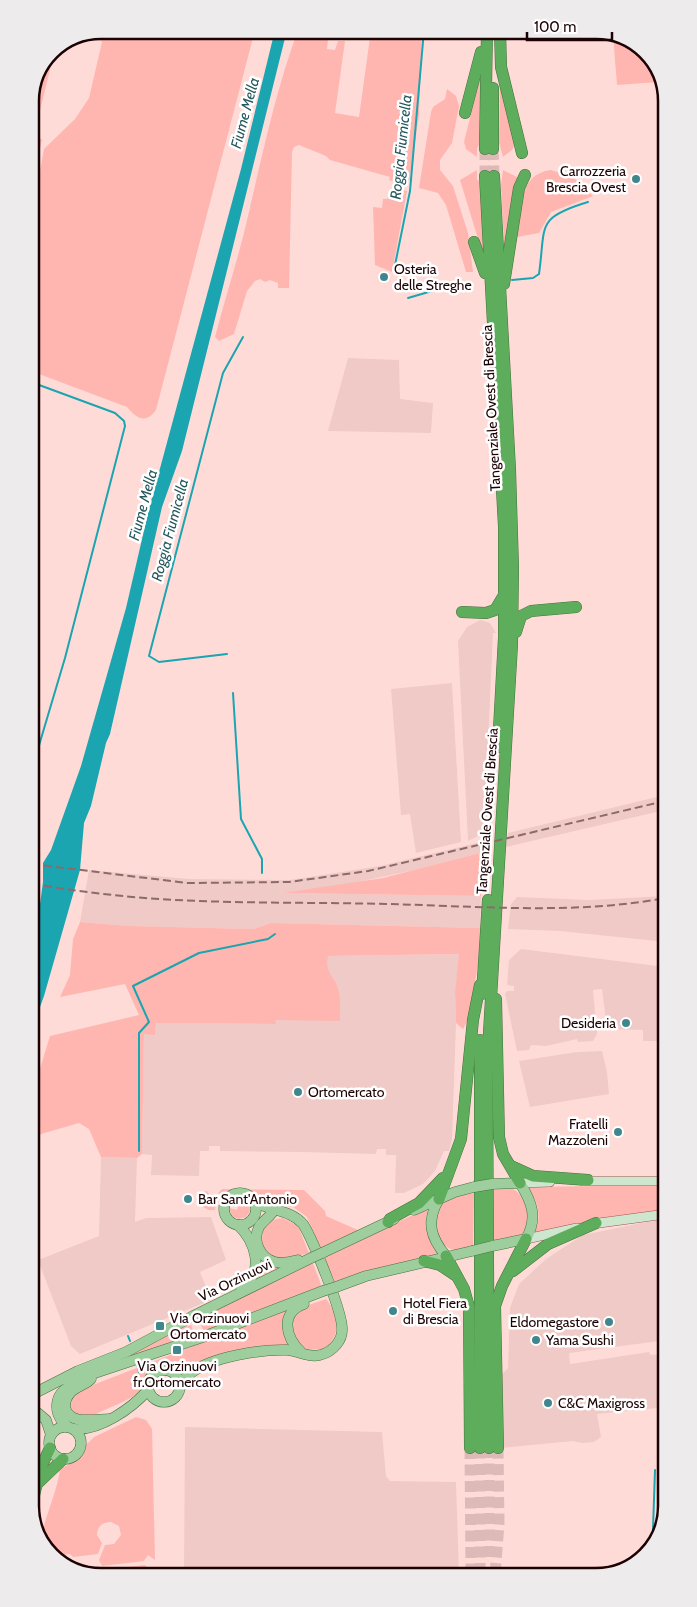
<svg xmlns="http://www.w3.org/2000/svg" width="697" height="1607" viewBox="0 0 697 1607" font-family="Cabin,sans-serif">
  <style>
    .built { fill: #f0cac6 }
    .green { fill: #ffb6b0 }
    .water { fill: #1aa5b0 }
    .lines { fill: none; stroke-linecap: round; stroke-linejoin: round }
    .stream { stroke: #1aa5b0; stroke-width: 2 }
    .highway-tunnel { stroke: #ddbab8; stroke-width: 11; stroke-dasharray: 11 5.5; stroke-linecap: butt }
    .secondary-casing { stroke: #a05451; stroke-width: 10 }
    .primary-casing { stroke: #47713e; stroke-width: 11 }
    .highway-casing { stroke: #47713e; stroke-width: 12 }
    .secondary { stroke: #cfe6ce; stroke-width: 9 }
    .primary { stroke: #9ece9e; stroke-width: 10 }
    .highway { stroke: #5ead5d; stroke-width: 11 }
    .rail { stroke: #8a6b6a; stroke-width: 2; stroke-dasharray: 8 4; stroke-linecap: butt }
    .primary-bridge-casing { stroke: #47713e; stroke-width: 11; stroke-linecap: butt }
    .primary-bridge { stroke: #9ece9e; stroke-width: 10 }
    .poi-dot { fill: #3f868d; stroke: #fff; stroke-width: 2 }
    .labels { text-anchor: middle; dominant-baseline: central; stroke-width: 5; stroke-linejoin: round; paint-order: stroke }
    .poi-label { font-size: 14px; fill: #1c0203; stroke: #fff; text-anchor: start }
    .street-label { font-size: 14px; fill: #1c0203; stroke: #fff }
    .water-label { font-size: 15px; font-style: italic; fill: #25595e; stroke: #fff }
    .rim { fill: none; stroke: #1c0203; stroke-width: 2.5 }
  </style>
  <rect width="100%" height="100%" fill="#ffdbd8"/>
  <g class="built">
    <polygon points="348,358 399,360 400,399 433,403 431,433 328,431"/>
    <polygon points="480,620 490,623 496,633 493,633 484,833 468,841 458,641 467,627"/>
    <polygon points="452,683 461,842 416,853 410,814 401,815 391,689"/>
    <polygon points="665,795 665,810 506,847 508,833"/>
    <polygon points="485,841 484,852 419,869 344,885 282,893 481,896 480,928 271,923 253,929 129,926 80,922 89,870 189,879 290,880 380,866"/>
    <polygon points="665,896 666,942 560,931 508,929 511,904 517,897 589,900"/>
    <polygon points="521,949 666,967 666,1041 643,1041 643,1030 607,1029 602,989 593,990 597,1034 593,1041 578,1042 577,1039 546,1046 531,1045 529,1050 517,1051 505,994 507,991 514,991 514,986 507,985 509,960"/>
    <polygon points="460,954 455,992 456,1023 452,1139 449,1151 444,1151 435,1171 423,1184 404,1193 395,1193 396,1155 386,1155 386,1149 377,1149 376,1154 302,1152 220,1151 220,1146 209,1146 209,1151 200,1151 199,1176 151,1175 152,1155 142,1154 144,1034 155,1023 275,1024 275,1020 333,978 328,973 328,956"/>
    <polygon points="602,1051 607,1072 609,1094 530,1107 519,1061 577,1052"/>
    <polygon points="101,1157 137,1158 135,1222 146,1218 211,1217 226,1260 200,1272 211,1300 80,1354 71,1346 38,1260 99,1236"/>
    <polygon points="666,1220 667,1340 569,1353 570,1364 649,1352 651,1355 667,1353 667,1407 597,1414 601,1437 594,1442 582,1443 573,1441 501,1448 501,1375 508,1368 510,1308 519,1284 546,1259 583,1235 646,1222"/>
    <polygon points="185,1427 382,1432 386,1476 390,1481 456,1482 459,1574 184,1576"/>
  </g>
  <g class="green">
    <path d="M101 30H255L156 410C146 424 137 419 127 407L31 371 30 224 44 149 75 119 89 98 102 42 99 39 87 36Z"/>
    <path d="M298 30H305L307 34 328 40 327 49 335 50 338 41H345L335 113 359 117 371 30H422L419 115 409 183 406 186 389 180 390 177 330 160 326 156 299 145 294 147 292 152 289 288H278V283L270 280 265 282 260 279 255 281 247 291 234 334 219 341 215 337C224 302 235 268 244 233 260 166 274 95 298 30Z"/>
    <polygon points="613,35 640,45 663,78 664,149 659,82 617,85"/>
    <polygon points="55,49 35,131 30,130 30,96 51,51"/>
    <polygon points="500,79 516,142 512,150 503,157 499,142"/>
    <polygon points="479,81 481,81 480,142 477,149 477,157 466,149 464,142"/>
    <polygon points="447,89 456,96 459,106 452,143 440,160 440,170 453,186 468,233 473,272 466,272 446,205 438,193 419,188 431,112 433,107 445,99"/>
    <polygon points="30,138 42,139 30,199"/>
    <polygon points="477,170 477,179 482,186 484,258 460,180"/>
    <polygon points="503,170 521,179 505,259 501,185"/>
    <path d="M551 170 573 177 593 196 551 212 539 233 517 237C521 210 518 174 551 170Z"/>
    <polygon points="392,187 407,191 392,272 375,265 373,207 382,208 383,199 387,199"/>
    <polygon points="484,852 481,896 282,893 383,878"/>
    <path d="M80 922 129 926 253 929 271 923 480 928 478 965 468 1020 463 1029 456 1023 455 992 459 954 328 956C326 978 333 972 338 989 341 999 340 1010 340 1021L276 1020 275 1024 155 1023V1035L144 1034 142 1154 137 1158 101 1157 89 1129 79 1123 41 1134 33 1143V1092L50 1036 139 1015 125 984 60 997 70 975 73 939Z"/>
    <path d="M666 1185V1210L615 1216 534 1234C543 1217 538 1202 528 1187Z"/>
    <path d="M510 1188C526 1192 537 1222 522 1234 515 1240 501 1240 491 1242V1190Z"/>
    <polygon points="222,1189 304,1190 325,1211 326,1216 360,1231 321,1249 307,1217 293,1207 269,1205 244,1191 234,1192 223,1198 218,1193"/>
    <polygon points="207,1191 216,1205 215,1210 209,1210 203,1207 203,1192"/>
    <path d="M474 1193 473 1246C467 1248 460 1251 454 1250 435 1246 428 1213 444 1202 452 1196 465 1195 474 1193Z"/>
    <polygon points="242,1198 249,1203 250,1211 246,1217 238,1219 232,1216 229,1208 237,1210 238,1206 230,1204 235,1200"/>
    <path d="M428 1208C424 1226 428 1239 437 1254L334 1282 324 1256Z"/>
    <path d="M283 1218 298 1226 309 1253 280 1261 263 1250C261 1233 261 1220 283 1218Z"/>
    <polygon points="257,1256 269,1266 280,1268 255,1280 260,1268"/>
    <polygon points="312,1261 322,1287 204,1332 200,1323 203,1316"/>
    <path d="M326 1299C339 1314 342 1338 323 1349L307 1350 299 1346 290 1324 300 1308Z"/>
    <path d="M293 1307 291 1347 199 1362 183 1370 165 1368 155 1369 147 1376 143 1389C130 1402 109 1406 93 1416L70 1413 69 1402 80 1390Z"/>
    <polygon points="190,1322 195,1336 127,1358 127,1355"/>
    <path d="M136 1417 146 1420 152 1429 155 1560 148 1555 144 1561 102 1566 99 1560 105 1545 114 1544 121 1535 119 1526 111 1522C102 1522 97 1527 97 1535L102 1543 98 1554 73 1557 70 1554 53 1556 41 1539C45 1515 57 1493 60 1469L80 1458 86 1445 94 1437Z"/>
    <polygon points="145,1565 150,1571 155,1567 155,1576 101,1577 101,1570"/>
    <polygon points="629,1566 619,1573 576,1574 586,1567"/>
  </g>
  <polygon class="water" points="275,30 287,30 182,451 162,507 110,734 106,743 91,806 84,823 80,870 44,996 32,1029 32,962 43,882 43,863 51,850 81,766 126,608 149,509 241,169"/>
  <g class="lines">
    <g class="stream">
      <polyline points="395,265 410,191 424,30"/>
      <path d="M512 280 533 278 539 274C546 225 535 218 588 202"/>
      <polyline points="408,298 432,291"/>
      <polyline points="31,382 115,413 124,421 125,426 65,658 32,769"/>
      <polyline points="227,654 159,662 149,656 223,373 243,337"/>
      <polyline points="233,693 241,819 262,859 262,873"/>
      <polyline points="139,1151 139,1033 149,1022 133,986 199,953 268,939 275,934"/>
      <polyline points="128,1336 130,1341"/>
      <polyline points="137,1364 139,1372"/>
      <polyline points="653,1529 655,1470"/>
      <polyline points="652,1549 653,1532"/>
    </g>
    <g class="highway-tunnel">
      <polyline points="485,149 485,176"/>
      <polyline points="493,149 494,176"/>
      <polyline points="470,1448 471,1574"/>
      <polyline points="489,1557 489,1448"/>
      <polyline points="480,1574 480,1448"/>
      <polyline points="495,1574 499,1524 498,1448"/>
    </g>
    <defs>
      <g id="secondary">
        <polyline points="583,1181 666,1181"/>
        <polyline points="520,1183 550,1182"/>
        <polyline points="592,1224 666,1214"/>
        <polyline points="526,1239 577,1228"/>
      </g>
      <g id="primary">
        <circle cx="240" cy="1209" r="16"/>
        <path d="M439 1199C426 1221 430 1237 446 1256"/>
        <polyline points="414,1210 455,1192 474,1187"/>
        <path d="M272 1213C268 1218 262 1222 259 1227 252 1241 260 1258 275 1262 283 1264 290 1262 298 1260"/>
        <path d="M238 1225C255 1241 266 1273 241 1287"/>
        <path d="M492 1246 526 1239C538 1218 532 1202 520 1183L492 1184"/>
        <polyline points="322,1253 394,1219"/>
        <polyline points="336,1287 366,1276 472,1251"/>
        <path d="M301 1352C286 1338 279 1313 304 1304"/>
        <circle cx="164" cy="1386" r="16"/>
        <path d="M91 1379C85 1385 77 1386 71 1392 67 1396 65 1401 65 1406 67 1426 96 1419 109 1419"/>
        <polyline points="68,1382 200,1338 323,1291"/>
        <path d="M180 1384C184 1380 187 1376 191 1373 211 1357 262 1349 287 1350 298 1351 309 1358 320 1355 333 1352 343 1340 342 1328 342 1311 313 1240 303 1224 289 1208 267 1212 252 1199"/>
        <polyline points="33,1394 78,1371 126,1352 193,1316 311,1258"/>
        <polyline points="33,1409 46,1420 51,1435"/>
        <path d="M68 1427C52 1414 53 1393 73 1385"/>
        <circle cx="65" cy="1443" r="16"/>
        <path d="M74 1429C100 1431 132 1408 148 1390"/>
      </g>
      <g id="highway">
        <polyline points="500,30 501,67 522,153"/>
        <polyline points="493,88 493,149"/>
        <polyline points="465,113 481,52"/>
        <polyline points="485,149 487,30"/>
        <polyline points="485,176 504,527 504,637 498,747"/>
        <polyline points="474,242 485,273"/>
        <polyline points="504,284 519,188 525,175"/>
        <polyline points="462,612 486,613 495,610 504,595"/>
        <polyline points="516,632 521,616 531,611 576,607"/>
        <polyline points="482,994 488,900"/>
        <polyline points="496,999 499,1137 503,1154 520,1183"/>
        <polyline points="480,1040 480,1448"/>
        <polyline points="511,1166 533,1176 588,1180"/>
        <polyline points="439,1199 461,1139 473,1020 480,985"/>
        <polyline points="388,1222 390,1219 419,1203 443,1178"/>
        <polyline points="446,1256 464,1289 469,1307 470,1448"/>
        <polyline points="424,1261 440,1265 455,1275"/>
        <polyline points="513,1271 548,1244 596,1223"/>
        <polyline points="489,1448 487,1066 512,645 513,567 510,469 494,176"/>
        <polyline points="498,1448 495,1306 502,1286 526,1239"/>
        <polyline points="38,1483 63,1459"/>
        <polyline points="34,1495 41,1467 50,1448"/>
      </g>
    </defs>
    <use href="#secondary" class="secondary-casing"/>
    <use href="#primary" class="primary-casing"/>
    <use href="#highway" class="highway-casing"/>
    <use href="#secondary" class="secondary"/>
    <use href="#primary" class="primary"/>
    <use href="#highway" class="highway"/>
    <g class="rail">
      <polyline points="32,864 187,883 289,882 368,871 665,801"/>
      <path d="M32 884C70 890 107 895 145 898 225 904 306 902 386 904 477 906 576 915 665 898"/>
    </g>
    <defs>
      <g id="primary-bridge">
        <polyline points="474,1187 492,1184"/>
        <polyline points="472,1251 492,1246"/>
        <polyline points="311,1258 322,1253"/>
        <polyline points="323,1291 336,1287"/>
      </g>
    </defs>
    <use href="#primary-bridge" class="primary-bridge-casing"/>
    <use href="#primary-bridge" class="primary-bridge"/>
  </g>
  <g class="poi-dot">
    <circle cx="636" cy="179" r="5"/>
    <circle cx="384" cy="277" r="5"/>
    <circle cx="626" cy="1023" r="5"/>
    <circle cx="298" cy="1092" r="5"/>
    <circle cx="618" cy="1132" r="5"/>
    <circle cx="188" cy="1199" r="5"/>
    <circle cx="393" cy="1311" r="5"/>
    <circle cx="609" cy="1322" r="5"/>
    <rect x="155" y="1321" width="10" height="10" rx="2.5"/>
    <circle cx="536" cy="1340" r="5"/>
    <rect x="172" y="1345" width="10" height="10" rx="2.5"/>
    <circle cx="548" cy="1403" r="5"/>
  </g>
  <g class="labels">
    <g class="poi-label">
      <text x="626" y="171" text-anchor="end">Carrozzeria<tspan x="626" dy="16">Brescia Ovest</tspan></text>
      <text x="394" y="269">Osteria<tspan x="394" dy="16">delle Streghe</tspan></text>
      <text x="616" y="1023" text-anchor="end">Desideria</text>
      <text x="308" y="1092">Ortomercato</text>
      <text x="608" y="1124" text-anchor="end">Fratelli<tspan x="608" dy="16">Mazzoleni</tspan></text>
      <text x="198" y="1199">Bar Sant'Antonio</text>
      <text x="403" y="1303">Hotel Fiera<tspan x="403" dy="16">di Brescia</tspan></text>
      <text x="170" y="1318">Via Orzinuovi<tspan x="170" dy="16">Ortomercato</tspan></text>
      <text x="599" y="1322" text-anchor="end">Eldomegastore</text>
      <text x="546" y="1340">Yama Sushi</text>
      <text x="177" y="1366" text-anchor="middle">Via Orzinuovi<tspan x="177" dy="16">fr.Ortomercato</tspan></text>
      <text x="558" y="1403">C&amp;C Maxigross</text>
    </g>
    <g class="street-label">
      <text transform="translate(491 408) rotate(-93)">Tangenziale Ovest di Brescia</text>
      <text transform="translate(487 811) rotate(-86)">Tangenziale Ovest di Brescia</text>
      <text transform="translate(235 1280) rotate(-26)">Via Orzinuovi</text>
    </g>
    <g class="water-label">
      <text transform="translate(245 113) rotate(-75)">Fiume Mella</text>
      <text transform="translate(401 147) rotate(-84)">Roggia Fiumicella</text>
      <text transform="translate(143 505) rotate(-75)">Fiume Mella</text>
      <text transform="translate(170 530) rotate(-75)">Roggia Fiumicella</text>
    </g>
  </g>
  <path d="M0 0H697V1607H0ZM101 39H596A62 62 0 0 1 658 101V1506A62 62 0 0 1 596 1568H101A62 62 0 0 1 39 1506V101A62 62 0 0 1 101 39Z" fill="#edebeb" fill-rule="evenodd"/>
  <path class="rim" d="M101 39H596A62 62 0 0 1 658 101V1506A62 62 0 0 1 596 1568H101A62 62 0 0 1 39 1506V101A62 62 0 0 1 101 39Z"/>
  <path d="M527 32v8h85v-8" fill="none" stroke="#1c0203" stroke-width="2.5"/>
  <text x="534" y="32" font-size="15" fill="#1c0203" stroke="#ffffff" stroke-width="4" paint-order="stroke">100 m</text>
</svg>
